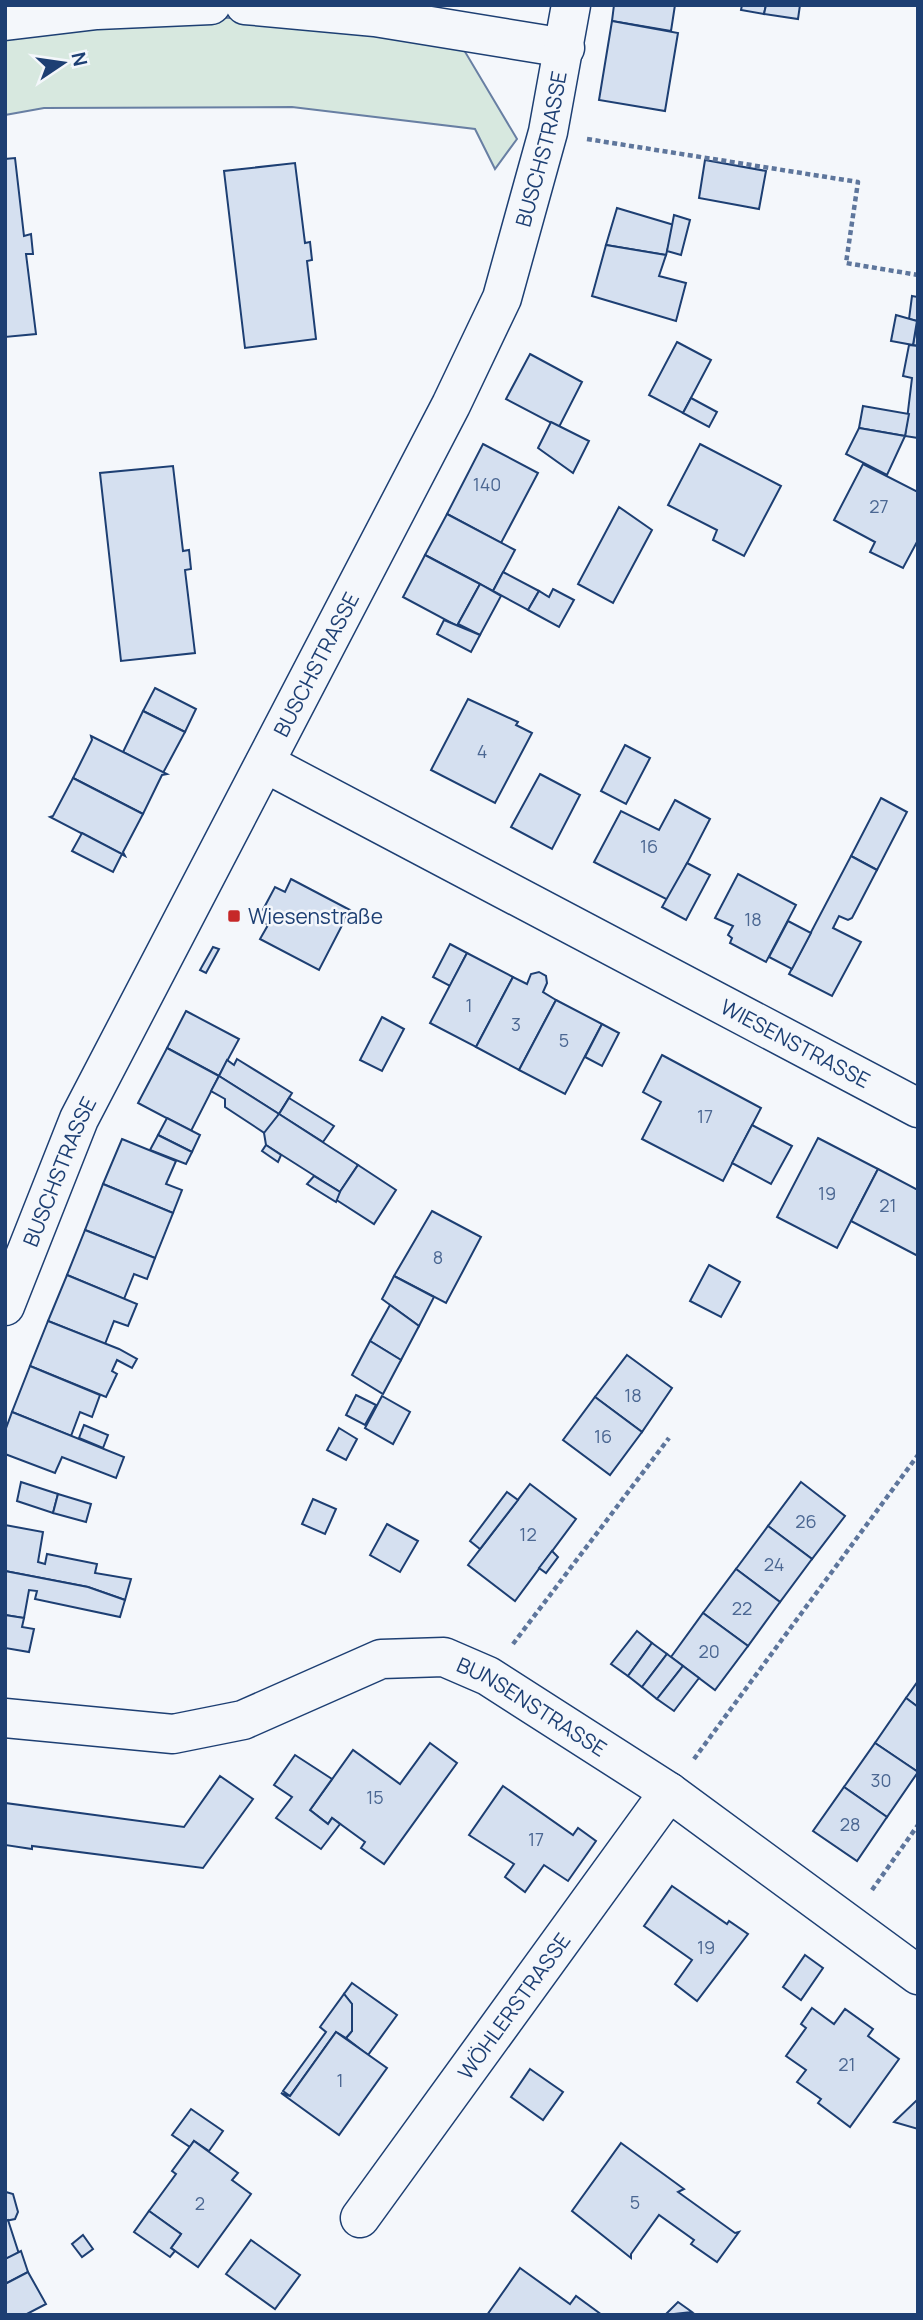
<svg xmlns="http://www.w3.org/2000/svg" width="923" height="2320" viewBox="0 0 923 2320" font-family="Manrope,sans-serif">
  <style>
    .green { fill: #d7e8df; stroke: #687fa3; stroke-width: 2 }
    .building { fill: #d5e0f0; stroke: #1d3f73; stroke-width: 2 }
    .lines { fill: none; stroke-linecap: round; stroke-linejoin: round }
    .street-casing { stroke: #1d3f73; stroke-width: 41 }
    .path { stroke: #5e769c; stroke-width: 4.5; stroke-dasharray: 5 3.5; stroke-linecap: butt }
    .street { stroke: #f4f7fb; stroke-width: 38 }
    .poi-dot { fill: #c62828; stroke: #f4f7fb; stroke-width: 2.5 }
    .labels { text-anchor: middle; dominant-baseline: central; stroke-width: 5; stroke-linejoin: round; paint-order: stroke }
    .number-label { font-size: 18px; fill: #4b6792 }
    .street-label { font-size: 21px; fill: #1d3f73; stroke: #f4f7fb }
    .poi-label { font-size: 21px; fill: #1d3f73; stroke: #f4f7fb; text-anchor: start }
  </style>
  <rect width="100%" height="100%" fill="#f4f7fb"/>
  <polygon class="green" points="212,17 372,26 464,50 517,139 495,169 475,129 292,107 44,108 5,115 5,25"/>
  <g class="building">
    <polygon points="614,5 675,5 671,31 612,21"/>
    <polygon points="742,5 766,5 764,14 741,10"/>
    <polygon points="766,5 800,5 798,19 764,14"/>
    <polygon points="612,21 678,33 665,111 599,100"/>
    <polygon points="15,158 24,236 31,234 33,254 26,254 36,334 5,337 5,159"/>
    <polygon points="705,160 766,171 759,209 699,198"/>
    <polygon points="295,163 305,243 310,242 312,260 307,261 316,339 245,348 224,171"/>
    <polygon points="617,208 674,225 666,255 606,245"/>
    <polygon points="674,215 690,220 681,255 667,251"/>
    <polygon points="606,245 666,255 659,276 686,283 676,321 592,296"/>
    <polygon points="912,296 918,297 918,346 913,345 917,321 909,319"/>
    <polygon points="896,315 917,321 913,345 891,341"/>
    <polygon points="677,342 711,360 683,413 649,395"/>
    <polygon points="909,345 918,346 918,438 905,436 912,378 903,376"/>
    <polygon points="530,354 582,382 559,427 506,399"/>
    <polygon points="691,398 717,412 709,427 683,413"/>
    <polygon points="863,406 909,414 905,436 859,428"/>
    <polygon points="551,422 589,441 573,473 538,448"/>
    <polygon points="859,428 905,436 887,475 846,454"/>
    <polygon points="483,444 538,473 501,543 447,514"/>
    <polygon points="700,444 781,486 744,556 713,540 717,530 668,505"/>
    <polygon points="863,464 918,492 918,540 903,568 870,552 875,542 834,520"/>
    <polygon points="173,466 183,551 189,550 191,569 185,570 195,653 121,661 100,473"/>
    <polygon points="619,507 652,530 613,603 578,584"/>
    <polygon points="447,514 515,550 493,591 425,555"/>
    <polygon points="425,555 480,584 457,626 403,597"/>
    <polygon points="503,572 539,591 528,610 493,591"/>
    <polygon points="480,584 501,596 480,635 458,624"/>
    <polygon points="553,589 574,600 559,627 528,610 539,591 549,597"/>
    <polygon points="444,620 480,635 471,652 437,634"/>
    <polygon points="155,688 196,709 185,732 143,711"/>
    <polygon points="468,699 518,722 516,725 532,733 495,803 431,770"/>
    <polygon points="143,711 185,732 163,773 123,752"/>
    <polygon points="91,736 167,774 162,775 143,814 73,778 92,740"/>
    <polygon points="625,745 650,758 626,804 601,791"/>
    <polygon points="540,774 580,795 552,849 511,827"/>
    <polygon points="73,778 143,814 123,852 125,856 50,817 53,816"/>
    <polygon points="881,798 907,812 877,870 851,856"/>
    <polygon points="675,800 710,819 668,900 594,862 621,811 659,830"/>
    <polygon points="82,833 122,854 113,872 72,851"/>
    <polygon points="851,856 877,870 852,918 848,920 839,916 833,928 861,942 832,996 789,974"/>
    <polygon points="687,863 710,875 686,920 662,907"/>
    <polygon points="738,874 796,905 766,962 730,943 732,938 728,935 733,926 715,918"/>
    <polygon points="291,879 350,910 319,970 260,939 268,925 258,919 275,887 285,892"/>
    <polygon points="788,921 811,933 792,969 769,957"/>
    <polygon points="450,944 467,953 450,986 433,977"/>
    <polygon points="213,947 219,949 206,973 200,970"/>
    <polygon points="467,953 513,977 476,1047 430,1023"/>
    <polygon points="539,972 546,976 547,983 543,992 556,1000 519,1070 476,1047 513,977 527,984 531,974"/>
    <polygon points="556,1000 602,1024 565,1094 519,1070"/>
    <polygon points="186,1011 239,1039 219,1076 167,1048"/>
    <polygon points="382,1017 404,1029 382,1071 360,1060"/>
    <polygon points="602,1024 619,1033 602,1066 585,1057"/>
    <polygon points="167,1048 219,1076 191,1131 138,1103"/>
    <polygon points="662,1055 761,1108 723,1181 642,1139 661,1102 643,1092"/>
    <polygon points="237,1059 292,1093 279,1114 219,1076 227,1060 234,1065"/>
    <polygon points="219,1076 279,1114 266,1134 225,1107 225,1099 211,1091"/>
    <polygon points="289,1098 334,1126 323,1142 279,1114"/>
    <polygon points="279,1114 358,1165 340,1192 266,1145 264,1133"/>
    <polygon points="167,1118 200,1135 192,1152 158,1135"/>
    <polygon points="752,1125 792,1146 771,1184 732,1163"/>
    <polygon points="158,1135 192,1152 186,1164 150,1150"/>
    <polygon points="818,1138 878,1169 837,1248 777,1217"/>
    <polygon points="122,1139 176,1161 166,1184 182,1190 173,1213 103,1184"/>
    <polygon points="266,1145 281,1155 278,1162 262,1151"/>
    <polygon points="358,1165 396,1190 374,1224 335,1199"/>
    <polygon points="878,1169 918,1190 918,1256 851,1221"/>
    <polygon points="314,1176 340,1192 336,1202 307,1184"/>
    <polygon points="103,1184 173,1213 155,1258 85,1230"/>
    <polygon points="432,1211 481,1237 446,1303 394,1276"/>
    <polygon points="85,1230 155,1258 147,1279 134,1274 124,1299 67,1275"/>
    <polygon points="709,1265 740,1282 721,1317 690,1301"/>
    <polygon points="67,1275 137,1304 128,1326 114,1321 105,1344 48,1321"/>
    <polygon points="394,1276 434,1297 419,1326 382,1299"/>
    <polygon points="390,1305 419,1326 401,1360 370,1341"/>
    <polygon points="48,1321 119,1349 137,1359 132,1368 117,1360 112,1371 117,1374 106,1397 30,1366"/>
    <polygon points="370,1341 401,1360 383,1394 352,1375"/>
    <polygon points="627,1355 672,1388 642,1432 595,1397"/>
    <polygon points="30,1366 100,1395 92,1417 80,1412 71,1436 12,1412"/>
    <polygon points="356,1395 376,1405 365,1425 346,1415"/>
    <polygon points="382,1396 410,1412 393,1444 365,1428"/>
    <polygon points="595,1397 642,1432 610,1475 563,1440"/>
    <polygon points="12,1412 124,1457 116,1478 62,1457 55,1473 5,1454 5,1431"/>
    <polygon points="84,1425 108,1435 103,1448 79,1438"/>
    <polygon points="339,1428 357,1439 346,1460 327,1450"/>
    <polygon points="21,1482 58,1494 53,1513 17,1501"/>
    <polygon points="801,1482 845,1516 812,1559 768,1526"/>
    <polygon points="530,1484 576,1519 515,1601 468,1565"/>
    <polygon points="507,1492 518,1500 480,1549 470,1541"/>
    <polygon points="58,1494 91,1504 86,1522 53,1513"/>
    <polygon points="313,1499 336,1509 325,1534 302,1524"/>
    <polygon points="387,1524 418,1541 400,1572 370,1555"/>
    <polygon points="5,1525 43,1532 38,1562 45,1564 47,1554 97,1564 95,1573 131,1579 125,1600 88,1587 5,1571"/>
    <polygon points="768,1526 812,1559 780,1602 736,1569"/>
    <polygon points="552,1551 558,1557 546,1573 539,1568"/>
    <polygon points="736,1569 780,1602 748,1646 703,1613"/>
    <polygon points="5,1571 88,1587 125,1600 120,1617 35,1599 37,1591 29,1590 24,1618 5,1615"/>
    <polygon points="703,1613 748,1646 715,1690 671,1657"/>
    <polygon points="5,1615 24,1618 22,1627 34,1629 29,1652 5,1648"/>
    <polygon points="637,1631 652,1643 628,1676 611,1664"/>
    <polygon points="652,1643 667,1654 642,1687 628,1676"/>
    <polygon points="667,1654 683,1666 657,1699 642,1687"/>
    <polygon points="683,1666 699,1678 674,1711 657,1699"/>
    <polygon points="918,1681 918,1707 906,1698"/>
    <polygon points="906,1698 918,1707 918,1772 875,1743"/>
    <polygon points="430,1743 457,1763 384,1864 361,1848 365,1842 332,1818 328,1824 310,1810 353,1750 400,1784"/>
    <polygon points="875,1743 918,1772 887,1817 844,1787"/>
    <polygon points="295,1755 332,1779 310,1810 328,1824 332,1818 340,1824 321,1849 276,1818 292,1797 274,1785"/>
    <polygon points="220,1776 253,1799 203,1868 32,1846 32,1849 5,1845 5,1803 184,1827"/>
    <polygon points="503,1786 573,1835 578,1828 596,1841 568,1881 544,1865 525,1892 505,1877 514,1864 469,1835"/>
    <polygon points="844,1787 887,1817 857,1861 813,1831"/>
    <polygon points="672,1886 727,1924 729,1921 748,1934 697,2001 675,1984 692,1960 644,1926"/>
    <polygon points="805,1955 823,1968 801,2000 783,1987"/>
    <polygon points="352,1983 397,2015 368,2055 346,2038 352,2031 352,2004 344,1994"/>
    <polygon points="344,1994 352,2004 352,2031 346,2038 336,2032 290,2096 283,2091 326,2032 320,2027"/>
    <polygon points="812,2008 834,2024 845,2009 873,2029 868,2036 899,2059 850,2127 818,2103 821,2099 797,2082 806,2070 786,2056 806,2028 801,2024"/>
    <polygon points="336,2032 387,2068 339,2135 281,2093 290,2096"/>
    <polygon points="530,2069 563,2092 543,2120 511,2097"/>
    <polygon points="918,2099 918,2129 894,2122"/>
    <polygon points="191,2109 223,2131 209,2151 194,2141 190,2147 172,2135"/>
    <polygon points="194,2141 238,2173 232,2180 251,2194 198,2267 171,2248 181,2234 149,2211 176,2174 172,2171"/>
    <polygon points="621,2143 684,2189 678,2192 735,2233 739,2232 717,2262 691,2244 694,2240 659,2215 631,2254 631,2258 572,2211"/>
    <polygon points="6,2192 13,2194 18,2212 15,2219 5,2221"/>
    <polygon points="149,2211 181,2234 171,2248 175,2251 170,2257 134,2232"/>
    <polygon points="8,2220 19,2254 5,2259 5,2221"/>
    <polygon points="83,2235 93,2249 82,2257 72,2244"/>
    <polygon points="251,2240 300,2275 275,2309 226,2274"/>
    <polygon points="21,2251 28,2272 5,2284 5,2259"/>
    <polygon points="520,2268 570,2304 576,2296 602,2315 487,2315"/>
    <polygon points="28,2272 46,2304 25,2315 5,2315 5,2284"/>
    <polygon points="678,2302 692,2312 665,2315"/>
  </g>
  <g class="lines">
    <defs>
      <g id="street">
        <polyline points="245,5 375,17 565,48"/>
        <polyline points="5,21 97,10 211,5"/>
        <path id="s1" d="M265 763 918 1108"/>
        <path id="s2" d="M5 1306 79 1119 451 405 502 298 548 132 571 5"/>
        <path id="s3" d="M5 1718 173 1734 243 1720 381 1659 444 1657 488 1676 669 1792 918 1975"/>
        <path id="s4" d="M360 2218 669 1792"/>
      </g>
    </defs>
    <use href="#street" class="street-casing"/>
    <g class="path">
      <polyline points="587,139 858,182 846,263 918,275"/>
      <polyline points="513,1644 669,1438"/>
      <polyline points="694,1759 918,1455"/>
      <polyline points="872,1890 918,1825"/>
    </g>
    <use href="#street" class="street"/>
  </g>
  <rect class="poi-dot" x="227" y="909" width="14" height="14" rx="3.5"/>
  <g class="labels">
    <g class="number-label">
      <text x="487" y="484">140</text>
      <text x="879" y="506">27</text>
      <text x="482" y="751">4</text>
      <text x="649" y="846">16</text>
      <text x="753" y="919">18</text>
      <text x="469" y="1005">1</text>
      <text x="516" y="1024">3</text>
      <text x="564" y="1040">5</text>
      <text x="705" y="1116">17</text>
      <text x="827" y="1193">19</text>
      <text x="888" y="1205">21</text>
      <text x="438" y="1257">8</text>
      <text x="633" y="1395">18</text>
      <text x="603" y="1436">16</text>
      <text x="806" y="1521">26</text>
      <text x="528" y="1534">12</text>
      <text x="774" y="1564">24</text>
      <text x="742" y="1608">22</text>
      <text x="709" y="1651">20</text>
      <text x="881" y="1780">30</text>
      <text x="375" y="1797">15</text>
      <text x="850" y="1824">28</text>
      <text x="536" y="1839">17</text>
      <text x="706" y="1947">19</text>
      <text x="847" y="2064">21</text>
      <text x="340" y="2080">1</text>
      <text x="635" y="2202">5</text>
      <text x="200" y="2203">2</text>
    </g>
    <g class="street-label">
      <text stroke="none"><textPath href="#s2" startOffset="1279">BUSCHSTRASSE</textPath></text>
      <text stroke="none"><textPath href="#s2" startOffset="714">BUSCHSTRASSE</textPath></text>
      <text stroke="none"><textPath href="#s1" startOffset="600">WIESENSTRASSE</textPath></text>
      <text stroke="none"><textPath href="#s2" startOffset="145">BUSCHSTRASSE</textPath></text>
      <text stroke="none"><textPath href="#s3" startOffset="555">BUNSENSTRASSE</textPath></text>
      <text stroke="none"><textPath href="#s4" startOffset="262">WÖHLERSTRASSE</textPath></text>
    </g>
    <g class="poi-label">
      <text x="248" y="916">Wiesenstraße</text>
    </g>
  </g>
  <rect width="923" height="2320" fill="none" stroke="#1d3f73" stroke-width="14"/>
  <g transform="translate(63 63) rotate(77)" stroke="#f4f7fb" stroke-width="5" paint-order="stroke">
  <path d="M0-5L12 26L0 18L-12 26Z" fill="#1d3f73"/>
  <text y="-10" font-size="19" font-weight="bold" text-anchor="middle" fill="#1d3f73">N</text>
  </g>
</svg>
